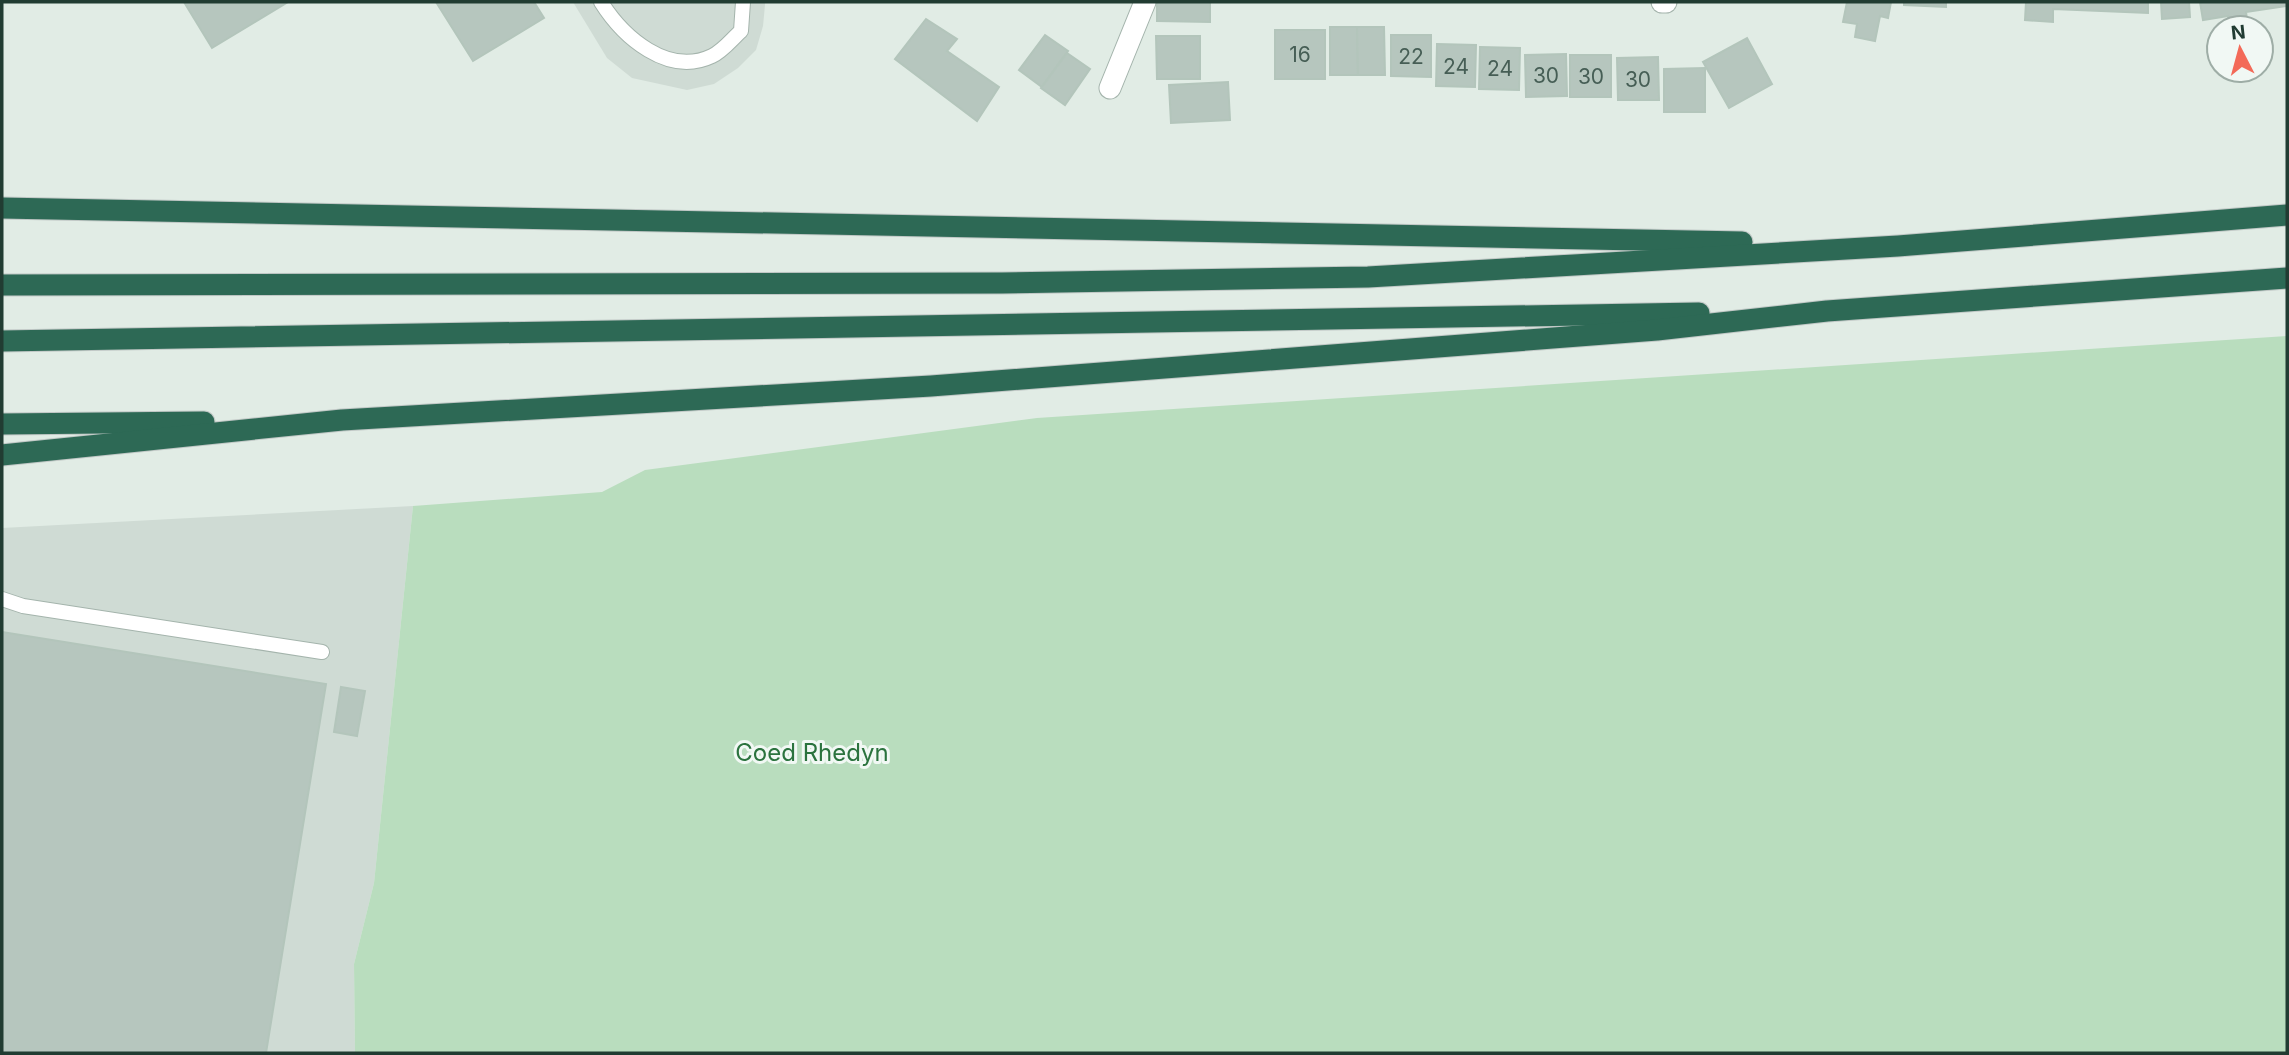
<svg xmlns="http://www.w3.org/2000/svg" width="2289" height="1055" viewBox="0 0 2289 1055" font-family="Inter,sans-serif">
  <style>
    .built { fill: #cfdbd4 }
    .green { fill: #b9ddbe }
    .building { fill: #b6c6be; stroke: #b3c5bb; stroke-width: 2 }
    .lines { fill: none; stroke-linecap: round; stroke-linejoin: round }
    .lane-casing { stroke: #a4b4ac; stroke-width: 16 }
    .street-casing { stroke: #a4b4ac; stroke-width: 23 }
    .highway-casing { stroke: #c1c8c6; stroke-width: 23 }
    .lane { stroke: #fff; stroke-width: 14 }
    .street { stroke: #fff; stroke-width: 21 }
    .highway { stroke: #2d6955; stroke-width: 21 }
    .labels { text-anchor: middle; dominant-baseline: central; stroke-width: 6; stroke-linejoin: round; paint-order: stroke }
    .number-label { font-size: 21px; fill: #465e55 }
    .park-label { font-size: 24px; fill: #2b733e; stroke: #f1f8f4 }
  </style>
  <rect width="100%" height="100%" fill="#e1ece5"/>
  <g class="built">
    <polygon points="573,2 765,2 765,5 763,26 756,50 738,68 714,84 687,90 632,78 607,58"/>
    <polygon points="413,506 374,883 354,964 355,1053 2,1053 2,528"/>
  </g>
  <polygon class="green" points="2287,336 2287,1053 355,1053 354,964 374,883 413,506 602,492 645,470 1037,418"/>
  <g class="building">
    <polygon points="184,2 288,2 212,48"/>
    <polygon points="436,2 534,2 544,18 473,61"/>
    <polygon points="1157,2 1210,2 1210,22 1157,21"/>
    <polygon points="1847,2 1891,2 1888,18 1880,16 1875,41 1855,37 1857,24 1843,22"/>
    <polygon points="1904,2 1946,2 1946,7 1904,5"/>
    <polygon points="2026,2 2148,2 2148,13 2053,9 2053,22 2025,20"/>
    <polygon points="2161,2 2189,2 2190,17 2162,19"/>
    <polygon points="2200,2 2287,2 2287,6 2246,12 2248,26 2229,28 2228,16 2203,20"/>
    <polygon points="926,19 957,39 947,51 999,87 977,121 895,59"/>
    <polygon points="1330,27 1357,27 1358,75 1330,75"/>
    <polygon points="1357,27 1384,27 1385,75 1358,75"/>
    <rect x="1275" y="30" width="50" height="49"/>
    <polygon points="1045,35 1068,51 1042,87 1019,70"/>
    <polygon points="1391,35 1431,35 1431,77 1391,76"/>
    <polygon points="1156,36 1200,36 1200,79 1157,79"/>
    <polygon points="1747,38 1772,84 1729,108 1703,62"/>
    <polygon points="1437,44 1476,45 1475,87 1436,86"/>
    <polygon points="1480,47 1520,48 1519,90 1479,89"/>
    <polygon points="1067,53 1090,69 1065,105 1041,88"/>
    <polygon points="1566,54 1567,96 1526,97 1525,55"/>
    <rect x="1570" y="55" width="41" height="42"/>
    <polygon points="1658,57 1659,100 1618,100 1617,58"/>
    <polygon points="1705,68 1705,112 1664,112 1664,69"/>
    <polygon points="1228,82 1230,120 1171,123 1169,85"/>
    <polygon points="2,632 326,684 266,1053 2,1053"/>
    <polygon points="341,687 365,691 357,736 334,732"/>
  </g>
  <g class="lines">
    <defs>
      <g id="lane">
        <path d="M601 2C623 37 668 77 712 56 723 51 732 39 741 31L743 2"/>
        <polyline points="2,599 23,606 322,652"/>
      </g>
      <g id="street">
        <polyline points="1662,2 1666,2"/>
        <polyline points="1110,88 1145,2"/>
      </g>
      <g id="highway">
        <polyline points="2,208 1742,242"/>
        <polyline points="2,285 1002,283 1368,277 1898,246 2287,215"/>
        <polyline points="2,341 1699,313"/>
        <polyline points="2,424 204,422"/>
        <polyline points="2,455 342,420 931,386 1657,330 1827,311 2287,278"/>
      </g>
    </defs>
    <use href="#lane" class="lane-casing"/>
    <use href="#street" class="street-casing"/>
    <use href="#highway" class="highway-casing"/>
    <use href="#lane" class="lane"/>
    <use href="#street" class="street"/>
    <use href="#highway" class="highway"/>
  </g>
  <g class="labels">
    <g class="number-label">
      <text x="1300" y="54">16</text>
      <text x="1411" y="56">22</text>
      <text x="1456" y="66">24</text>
      <text x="1500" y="68">24</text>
      <text x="1546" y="75">30</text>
      <text x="1591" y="76">30</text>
      <text x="1638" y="79">30</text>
    </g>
    <g class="park-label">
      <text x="812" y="752">Coed Rhedyn</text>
    </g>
  </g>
  <rect width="2289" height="1055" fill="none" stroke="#213c32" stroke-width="7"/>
  <g transform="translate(2240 49) rotate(354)"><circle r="33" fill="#f1f8f4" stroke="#9eada6" stroke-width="2"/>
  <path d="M0-5L12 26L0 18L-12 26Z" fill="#f36a58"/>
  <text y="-10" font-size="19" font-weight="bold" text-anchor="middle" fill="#213c32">N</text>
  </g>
</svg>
